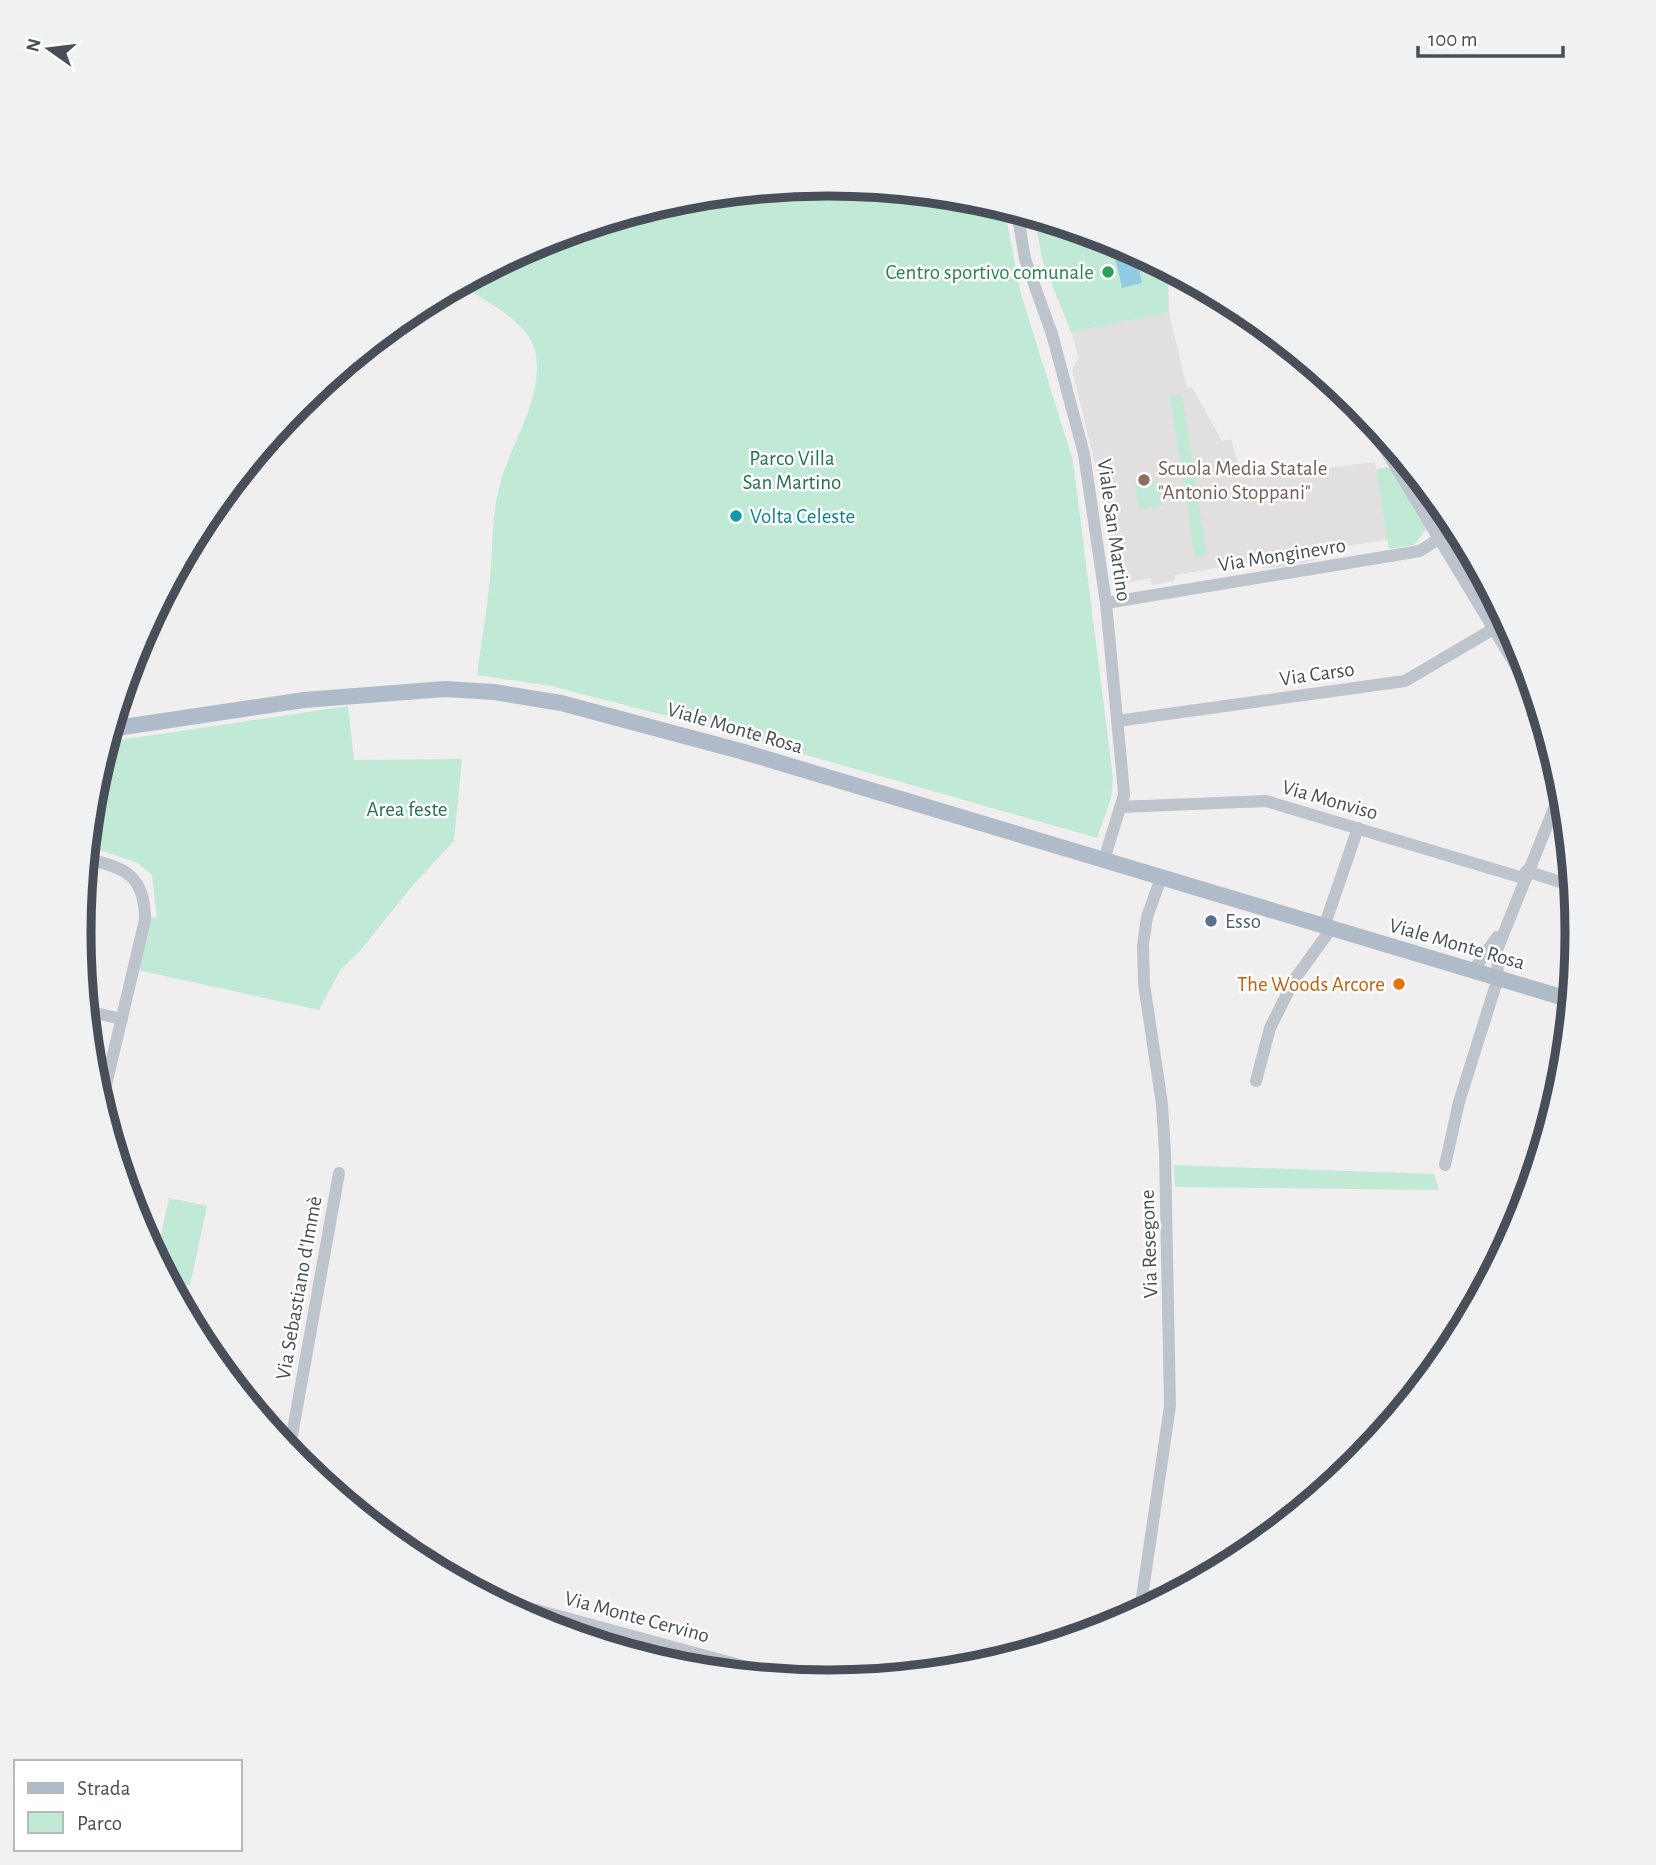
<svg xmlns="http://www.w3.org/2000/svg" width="1656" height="1865" viewBox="0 0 1656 1865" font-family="'Alegreya Sans',sans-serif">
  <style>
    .education { fill: #e1dfdf }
    .green { fill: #c0ead5 }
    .water { fill: #91cae3 }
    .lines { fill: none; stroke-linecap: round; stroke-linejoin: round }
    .minor { stroke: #bec4cc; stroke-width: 12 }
    .major { stroke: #b0bbca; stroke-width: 16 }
    .leisure-dot { fill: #2e9e5b; stroke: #fff; stroke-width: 2.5 }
    .education-dot { fill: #8d6e63; stroke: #fff; stroke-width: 2.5 }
    .culture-dot { fill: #0f9aa8; stroke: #fff; stroke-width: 2.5 }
    .service-dot { fill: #5c6f8a; stroke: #fff; stroke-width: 2.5 }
    .food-dot { fill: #e8710a; stroke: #fff; stroke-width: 2.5 }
    .labels { text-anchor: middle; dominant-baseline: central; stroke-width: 5; stroke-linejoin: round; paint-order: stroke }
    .leisure-label { font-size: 21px; fill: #27864d; stroke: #fff; text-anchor: end }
    .park-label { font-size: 21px; fill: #207352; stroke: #fff }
    .education-label { font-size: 21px; fill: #785e54; stroke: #fff; text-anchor: start }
    .culture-label { font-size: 21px; fill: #0d838f; stroke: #fff; text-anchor: start }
    .street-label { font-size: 21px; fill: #484f59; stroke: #fff }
    .service-label { font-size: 21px; fill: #4e5e75; stroke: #fff; text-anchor: start }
    .food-label { font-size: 21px; fill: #c56008; stroke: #fff; text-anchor: end }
    .rim { fill: none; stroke: #484f59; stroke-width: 9 }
  </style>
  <rect width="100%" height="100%" fill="#f0eeee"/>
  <polygon class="education" points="1169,313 1187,388 1192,387 1222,441 1231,439 1242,478 1375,462 1388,540 1324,549 1319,559 1287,567 1261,568 1260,561 1175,575 1175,581 1152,585 1150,578 1117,585 1099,480 1072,370 1079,358 1071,332"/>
  <g class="green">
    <path d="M828 183 975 198 1004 207 1021 294 1073 461 1113 778 1111 798 1097 838 691 722 551 686 477 675C481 643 487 611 490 579 494 535 490 508 507 463 520 430 544 388 535 350 527 320 484 301 460 284L542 240 682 198Z"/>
    <polygon points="1033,216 1115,240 1168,269 1169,313 1071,332 1044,265"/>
    <polygon points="1182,394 1207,556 1195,558 1170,396"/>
    <polygon points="1391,467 1427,528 1414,545 1389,549 1376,469"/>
    <polygon points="1158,481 1162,506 1139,509 1135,485"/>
    <path d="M348 706 354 760 462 759 454 841 413 885 359 952 341 969 319 1010 138 970 148 917 157 918 152 875 138 863 99 850C82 809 94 782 106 742Z"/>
    <polygon points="1174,1165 1434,1174 1439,1190 1175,1187"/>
    <polygon points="169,1198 207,1206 190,1285 169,1281 156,1258"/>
  </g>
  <polygon class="water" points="1130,248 1135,251 1142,283 1122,288 1114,252"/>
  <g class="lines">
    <g class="minor">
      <polyline points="1017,211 1025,259 1052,334 1084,454 1106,603 1123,782 1124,795 1104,860"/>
      <polyline points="1356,401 1536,699"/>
      <polyline points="1410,489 1422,481"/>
      <polyline points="1106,603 1420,551 1457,527"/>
      <polyline points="1117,721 1405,681 1507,621"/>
      <polyline points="1120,807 1266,801 1523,878"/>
      <path d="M86 859C126 867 145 876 145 920L101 1106"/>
      <polyline points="1526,871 1573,886"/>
      <polyline points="1324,927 1358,828"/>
      <polyline points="1473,971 1497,937"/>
      <polyline points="86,1011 122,1019"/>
      <polyline points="1256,1081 1270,1028 1294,980 1331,929"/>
      <polyline points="1445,1165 1459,1102 1498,978 1497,950 1563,786"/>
      <polyline points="289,1452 339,1173"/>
      <polyline points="492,1598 743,1666 814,1680"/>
      <polyline points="1140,1611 1170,1406 1165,1153 1162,1104 1144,984 1143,945 1147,917 1161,878"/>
    </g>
    <polyline class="major" points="110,729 304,700 445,689 494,692 561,703 744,752 1571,1000"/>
  </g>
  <circle class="leisure-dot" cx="1108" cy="272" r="7"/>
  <circle class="education-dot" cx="1144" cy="480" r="7"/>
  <circle class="culture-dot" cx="736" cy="516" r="7"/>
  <circle class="service-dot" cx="1211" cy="921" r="7"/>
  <circle class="food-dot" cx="1399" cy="984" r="7"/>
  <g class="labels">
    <g class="leisure-label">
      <text x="1094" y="272">Centro sportivo comunale</text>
    </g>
    <g class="park-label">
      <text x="792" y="458">Parco Villa<tspan x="792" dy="24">San Martino</tspan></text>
      <text x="407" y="809">Area feste</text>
    </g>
    <g class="education-label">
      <text x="1158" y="468">Scuola Media Statale<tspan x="1158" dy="24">"Antonio Stoppani"</tspan></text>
    </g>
    <g class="culture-label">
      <text x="750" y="516">Volta Celeste</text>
    </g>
    <g class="street-label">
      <text transform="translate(1114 530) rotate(82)">Viale San Martino</text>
      <text transform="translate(1282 555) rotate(-9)">Via Monginevro</text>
      <text transform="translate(1317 674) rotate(-8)">Via Carso</text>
      <text transform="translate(735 728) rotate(16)">Viale Monte Rosa</text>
      <text transform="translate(1330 800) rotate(16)">Via Monviso</text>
      <text transform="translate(1457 944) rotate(16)">Viale Monte Rosa</text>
      <text transform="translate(1149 1244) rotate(-92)">Via Resegone</text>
      <text transform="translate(299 1288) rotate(-80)">Via Sebastiano d'Immè</text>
      <text transform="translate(637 1617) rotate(15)">Via Monte Cervino</text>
    </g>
    <g class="service-label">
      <text x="1225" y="921">Esso</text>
    </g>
    <g class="food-label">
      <text x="1385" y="984">The Woods Arcore</text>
    </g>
  </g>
  <path d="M0 0H1656V1865H0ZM91 933a737 737 0 1 1 1474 0a737 737 0 1 1-1474 0Z" fill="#f0f1f2" fill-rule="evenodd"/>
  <path class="rim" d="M91 933a737 737 0 1 1 1474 0a737 737 0 1 1-1474 0Z"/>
  <rect x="14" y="1760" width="228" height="91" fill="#ffffff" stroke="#b6b9bd" stroke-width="2"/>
  <rect x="28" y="1783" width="35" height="10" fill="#b0bbca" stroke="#b6b9bd" stroke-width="2"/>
  <text x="77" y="1795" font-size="21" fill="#484f59">Strada</text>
  <rect x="28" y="1812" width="35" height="21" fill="#c0ead5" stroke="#b6b9bd" stroke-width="2"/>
  <text x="77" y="1830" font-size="21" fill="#484f59">Parco</text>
  <g transform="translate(49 49) rotate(284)" stroke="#ffffff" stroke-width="5" paint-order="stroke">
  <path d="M0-5L12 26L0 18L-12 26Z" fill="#484f59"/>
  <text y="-10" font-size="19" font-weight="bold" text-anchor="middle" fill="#484f59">N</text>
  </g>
  <path d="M1418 46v10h145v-10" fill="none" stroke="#484f59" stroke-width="3.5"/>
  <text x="1428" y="46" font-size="21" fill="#484f59" stroke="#ffffff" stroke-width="5" paint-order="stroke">100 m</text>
</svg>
